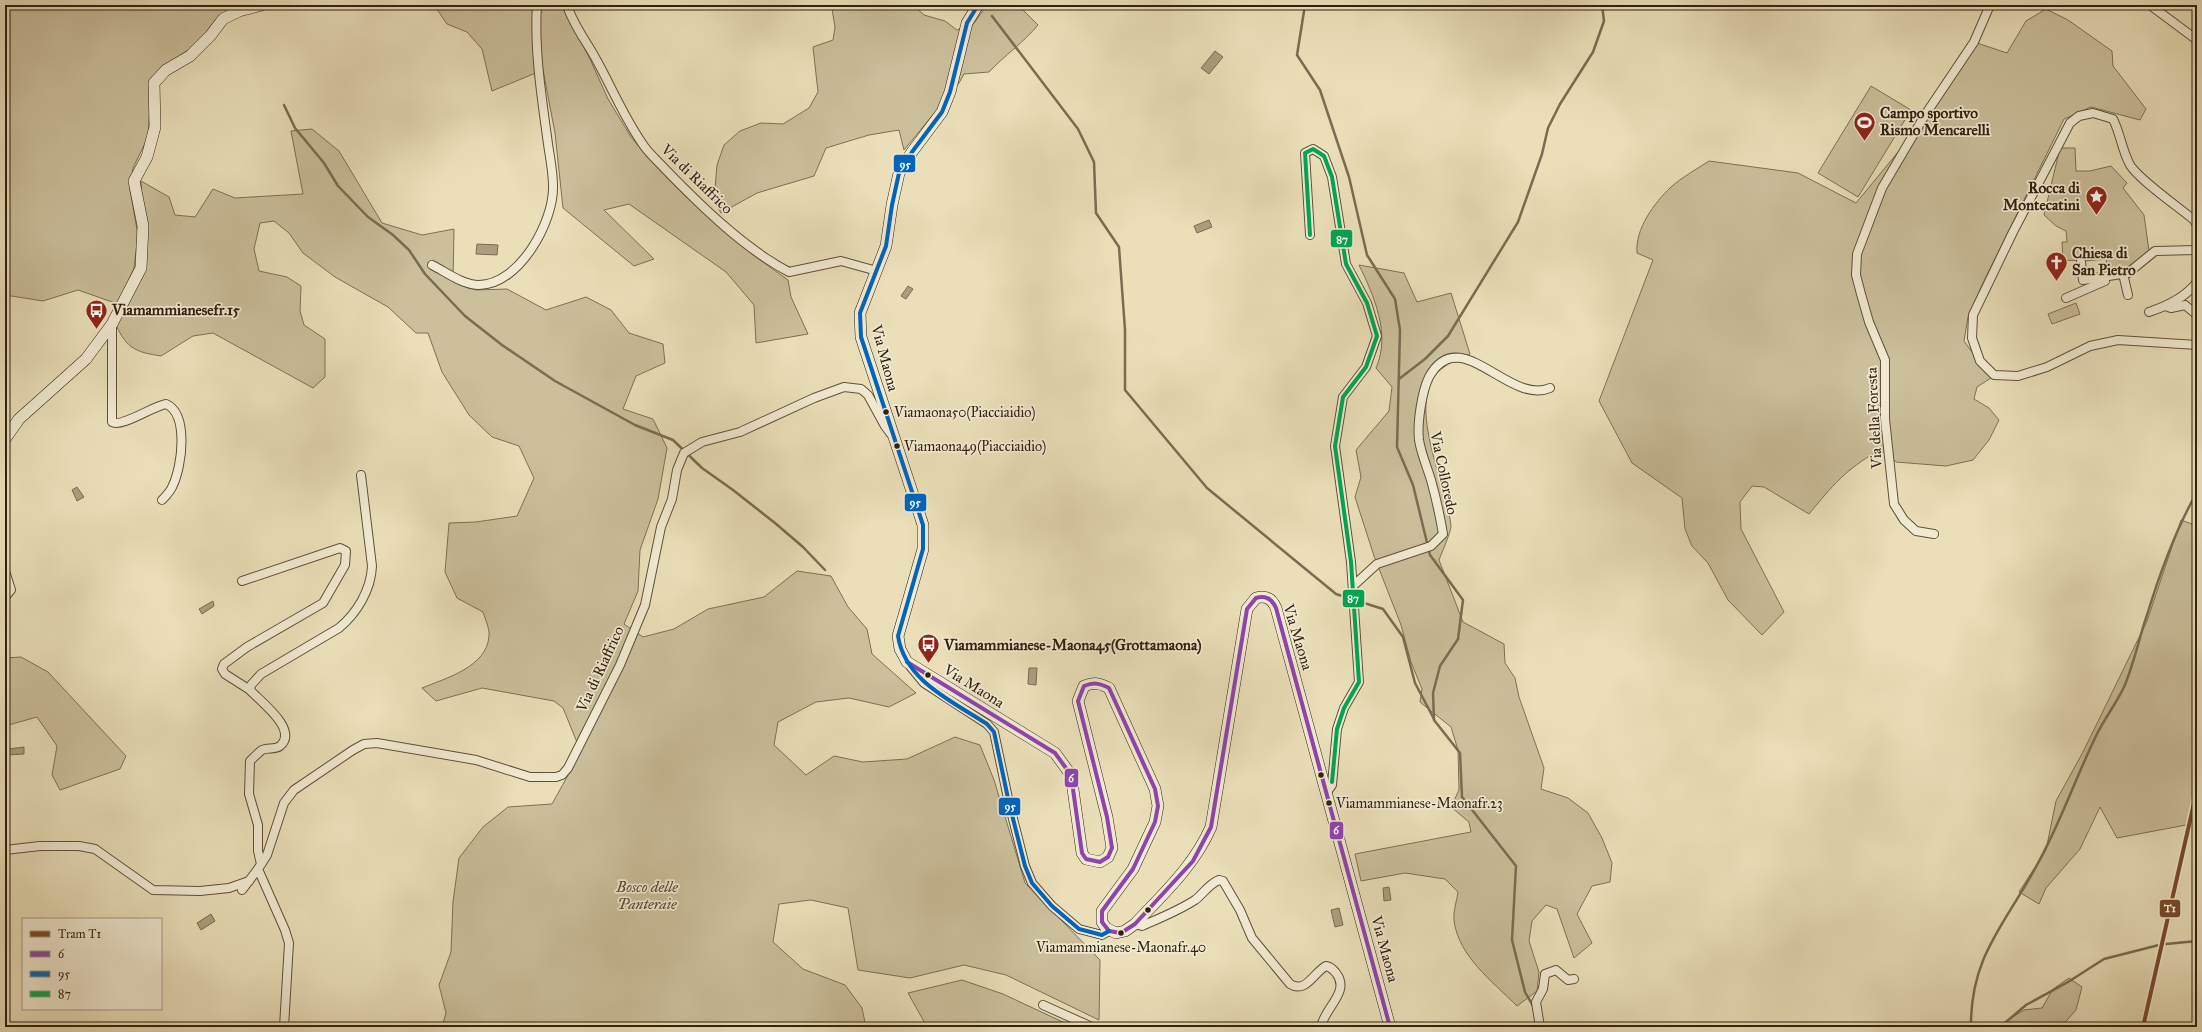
<svg xmlns="http://www.w3.org/2000/svg" width="2202" height="1032" viewBox="0 0 2202 1032" font-family="'IM FELL Great Primer',serif">
  <style>
    .green { fill: #cbbf9c; stroke: #7e7055 }
    .water { fill: #ab9e7f; stroke: #7a6c52 }
    .lines { fill: none; stroke-linecap: round; stroke-linejoin: round }
    .stream { stroke: #7a6c52; stroke-width: 2.5 }
    .minor-casing { stroke: #5f5039; stroke-width: 10 }
    .secondary-casing { stroke: #31200e; stroke-width: 12 }
    .minor { stroke: #f1ead2; stroke-width: 8 }
    .secondary { stroke: #f1ead2; stroke-width: 11 }
    .bus-1-casing { stroke: #f1ead2; stroke-width: 7 }
    .bus-2-casing { stroke: #f1ead2; stroke-width: 7 }
    .bus-3-casing { stroke: #f1ead2; stroke-width: 7 }
    .bus-1 { stroke: #8e44ad; stroke-width: 4 }
    .bus-2 { stroke: #0065bd; stroke-width: 4 }
    .bus-3 { stroke: #00a651; stroke-width: 4 }
    .tram-1-casing { stroke: #f1ead2; stroke-width: 7 }
    .tram-1 { stroke: #7a4b2a; stroke-width: 4 }
    .bus-dot { fill: #31200e; stroke: #f1ead2; stroke-width: 1.5 }
    .labels { text-anchor: middle; dominant-baseline: central; stroke-width: 3.5; stroke-linejoin: round; paint-order: stroke }
    .bus-label { font-size: 14px; fill: #31200e; stroke: #f1ead2; text-anchor: start }
    .poi-label { font-size: 15px; font-weight: bold; fill: #31200e; stroke: #f1ead2; text-anchor: start }
    .street-label { font-size: 15px; fill: #31200e; stroke: #f1ead2 }
    .park-label { font-size: 15px; font-style: italic; fill: #584832; stroke: #f1ead2 }
    .line-badge { stroke: #f1ead2; stroke-width: 1.5 }
    .badge-label { font-size: 11px; text-anchor: middle; font-weight: bold; fill: #fff }
  </style>
  <rect width="100%" height="100%" fill="#eadfb9"/>
  <filter id="stains"><feTurbulence type="fractalNoise" baseFrequency=".005" numOctaves="4"/><feColorMatrix values="0 0 0 0 .2 0 0 0 0 .09 0 0 0 0 .02 0 0 0 .5 -.17"/></filter>
  <radialGradient id="worn" r=".72"><stop offset=".6" stop-color="#630" stop-opacity="0"/><stop offset="1" stop-color="#630" stop-opacity=".3"/></radialGradient>
  <g class="green">
    <polygon points="5,5 243,5 232,8 216,19 197,44 160,69 150,105 148,137 133,168 130,190 138,235 134,268 118,304 78,290 43,301 5,295"/>
    <polygon points="434,5 562,5 590,59 608,99 631,137 650,160 684,195 753,255 788,280 791,297 808,334 756,343 754,305 726,272 629,204 604,210 654,259 634,266 563,208 555,133 543,70 492,91 482,49 467,32 447,24"/>
    <path d="M834 5H913L924 15 945 21 957 30 974 23 987 5H1018L1038 25C1023 43 1005 55 989 72L964 74 959 83 904 150 899 130 869 135 826 148 814 176 757 193 721 213 714 200 717 165 724 145 740 131 761 123 783 124 809 108 818 92 813 47 833 40 835 27 832 9Z"/>
    <path d="M2046 9 2068 20 2112 51 2113 66 2146 109 2140 120 2091 107 2064 119 1983 283 1968 317 1964 341 1991 378 1977 387 1974 399 1989 408 1999 420 1989 440 1973 460 1946 466 1896 462 1886 453 1878 451C1846 469 1832 486 1809 514L1764 487 1752 486 1740 502 1741 529 1784 612 1762 635 1728 600 1708 563 1692 546 1685 529 1682 498 1632 463 1599 401 1653 260 1637 253C1635 229 1654 203 1671 187 1682 177 1697 169 1709 161L1798 173 1856 203 1917 129 1974 42 2007 53 2026 21Z"/>
    <polygon points="1871,86 1911,110 1858,197 1818,173"/>
    <path d="M312 129 339 151 382 223 422 235 454 229 453 282 476 290 507 289 546 310 586 297 611 310 629 333 663 344 665 363 636 376 623 409 653 419 667 448 658 499 640 550 638 591 624 624 643 637 674 629 708 609 764 597 797 571 831 576 848 607 867 629 872 654 916 693 889 707 849 698 816 702 778 722 774 745 806 775 834 756 863 762 907 759 955 737 980 745 994 780 1025 883 1100 960 1099 1020 1006 975 964 965 910 978 858 970 848 908 811 900 779 904 773 942 803 969 845 985 862 1008 866 1027H442L446 1013 439 985 451 952 453 902 459 858 483 827 508 807 552 804 581 752 563 708 554 701 482 688 436 701 422 688C446 678 487 667 489 636 490 629 485 619 483 612L457 598 445 572 449 523 476 522 517 516 534 478 519 446 492 437 469 415 442 372 428 333H416L388 307 335 277 303 253 289 233 274 221 260 223 254 249 259 271 287 277 301 286 300 311 304 325 325 339V377L313 388 213 333 193 336 161 356C136 352 127 349 116 325L145 264 141 181 169 197 175 215 195 217 213 189 235 198 303 194 291 131Z"/>
    <polygon points="2060,148 2075,148 2076,171 2090,171 2111,166 2127,183 2123,188 2144,215 2149,251 2126,269 2108,271 2106,259 2085,261 2063,260 2062,242 2067,242 2066,231 2056,226 2044,215"/>
    <path d="M1359 265 1404 273 1417 302 1451 293 1470 354C1459 359 1447 363 1438 372 1406 405 1447 486 1451 526 1451 532 1442 552 1439 560L1463 622 1504 644 1505 663 1515 678 1519 697 1544 768 1541 789 1568 798 1588 813 1602 838 1612 863 1610 882 1592 886 1577 914 1592 943 1574 958 1557 909 1546 905 1532 921 1529 941 1539 972 1537 991 1517 1006C1493 982 1458 956 1454 920 1453 911 1457 900 1458 892L1445 879 1405 873 1361 881 1355 854 1471 832 1469 822 1451 807 1459 790 1458 750 1451 727 1420 702 1422 689 1411 662 1401 625 1374 556 1355 497 1361 477 1356 450 1389 411 1392 387 1376 368C1391 334 1374 296 1359 265Z"/>
    <polygon points="2076,303 2080,314 2052,324 2048,314"/>
    <polygon points="2181,520 2197,526 2197,823 2117,838 2100,807 2080,849 2046,888 2039,904 2019,892 2046,850 2056,801 2083,752 2147,621"/>
    <polygon points="21,657 48,672 126,756 120,769 60,790 52,775 57,746 37,717 5,726 5,658"/>
    <polygon points="2069,978 2082,987 2076,1010 2061,1027 1997,1027 2024,1010 2042,1008 2053,989"/>
    <polygon points="962,980 1003,994 1065,1023 1067,1027 927,1027 908,993"/>
  </g>
  <g class="water">
    <polygon points="1215,51 1223,57 1209,74 1201,68"/>
    <polygon points="1209,220 1212,227 1197,233 1194,226"/>
    <polygon points="477,244 498,245 497,255 476,254"/>
    <polygon points="908,286 913,289 906,299 901,296"/>
    <polygon points="77,487 84,497 77,501 72,490"/>
    <polygon points="213,601 214,606 202,614 199,609"/>
    <polygon points="1029,668 1037,668 1036,685 1028,684"/>
    <polygon points="24,747 24,754 8,755 8,749"/>
    <polygon points="1389,887 1391,900 1384,901 1383,888"/>
    <polygon points="1339,908 1343,925 1335,927 1331,910"/>
    <polygon points="211,914 215,921 201,930 197,923"/>
  </g>
  <g class="lines">
    <g class="stream">
      <polyline points="1305,5 1297,55 1320,90 1349,177 1367,255 1395,299 1400,330 1397,447 1413,485 1430,555 1463,600 1458,639 1440,666 1433,693 1434,720 1460,753 1462,797 1516,866 1512,940 1525,992 1533,1006"/>
      <polyline points="992,16 1078,129 1094,162 1096,213 1119,247 1125,330 1125,390 1207,488 1336,594 1383,609 1403,637 1415,683 1434,719"/>
      <polyline points="284,105 295,128 324,163 338,186 368,217 393,235 409,250 425,274 465,316 502,345 555,381 635,425 673,440 702,468 733,490 775,523 803,547 825,570"/>
      <polyline points="1399,379 1425,359 1448,336 1518,222 1542,154 1548,128 1560,104 1593,52 1604,21 1602,5"/>
      <polyline points="2166,944 2197,941"/>
      <polyline points="1542,1020 1546,1027"/>
      <path d="M1971 1027C1970 956 2006 923 2037 865 2060 824 2075 779 2096 736 2104 719 2116 704 2124 687 2134 664 2139 638 2147 615 2159 576 2177 527 2197 492"/>
      <polyline points="2000,1027 2026,1005 2068,982 2104,959 2159,945"/>
    </g>
    <defs>
      <g id="minor">
        <path d="M567 5C573 25 587 42 597 61 612 88 624 117 642 143 648 153 658 161 666 170 701 206 745 249 789 272L841 261 877 271"/>
        <polyline points="2150,5 2197,40"/>
        <path d="M2197 225 2194 220C2180 208 2135 177 2129 163 2122 149 2120 133 2113 119L2093 113 2079 116 2070 123 2013 232 1973 315 1972 338 1980 361 1994 375 2018 376 2047 367 2090 346 2118 340 2197 345"/>
        <polyline points="1310,235 1305,153 1313,149 1324,156 1332,177 1346,264 1367,303 1377,336 1366,367 1343,397 1335,446 1351,562 1359,682 1344,708 1337,729 1332,785 1327,792"/>
        <polyline points="2081,262 2083,280 2128,273 2155,251 2197,250"/>
        <path d="M432 265C446 272 463 285 479 285 519 285 554 222 553 186 553 172 550 158 548 144 542 99 534 51 537 5"/>
        <polyline points="2124,278 2128,295"/>
        <polyline points="2066,298 2105,281"/>
        <polyline points="2168,307 2171,308 2185,305 2197,315"/>
        <path d="M2149 312C2167 306 2185 298 2197 282"/>
        <path d="M112 324V422C121 428 153 406 166 404 189 414 182 466 173 485 171 491 167 495 162 500"/>
        <polyline points="1934,534 1916,531 1904,520 1894,504 1885,419 1885,360 1869,322 1861,294 1856,275 1857,254 1882,188 1925,115 1974,42 1990,5"/>
        <polyline points="5,571 11,590 5,597"/>
        <polyline points="242,581 340,548 346,551 345,565 323,603 247,647 224,664 222,669 225,674 250,690"/>
        <path d="M1353 586 1377 564 1431 546 1443 534C1440 516 1436 498 1431 480 1427 467 1421 453 1419 440 1417 423 1422 391 1429 377 1460 321 1509 406 1550 388"/>
        <polyline points="910,666 924,683 987,724 994,732 1009,803 1025,866 1032,883 1052,906 1079,929 1102,935 1109,931"/>
        <polyline points="5,850 40,846 79,846 95,849 153,890 200,891 229,888 249,881"/>
        <path d="M261 864 258 851V825L249 794 250 761C254 757 258 753 262 750 267 747 275 750 280 746 299 730 261 702 250 690L251 685 261 674 339 628C357 613 371 590 372 566L361 475"/>
        <polyline points="242,890 258,869"/>
        <path d="M1135 924 1142 926C1160 918 1178 911 1195 900 1203 894 1209 884 1219 880L1223 881 1240 910 1252 938 1290 984C1306 994 1314 972 1326 966 1331 967 1333 969 1336 973 1351 992 1324 1008 1321 1027"/>
        <polyline points="1043,1005 1092,1027"/>
        <polyline points="284,1027 289,943 285,930 258,869 267,855 284,803 294,790 353,750 364,744 377,743 476,760 530,777 556,777 562,775 568,768 620,665 645,605 661,527 672,499 677,470 684,453 702,442 740,432 814,398 844,387 861,389 868,395 885,426 891,434"/>
        <polyline points="1540,1027 1536,1002 1543,989 1545,974 1556,970 1568,980 1574,979"/>
      </g>
      <g id="secondary">
        <path d="M978 5 967 23 950 92 942 112 912 152 899 173 892 205 886 246 860 313 861 337 923 525V549L898 636 900 649 907 662 1055 753 1071 775 1082 853 1086 859 1100 862 1108 857 1112 848 1107 817 1078 701 1084 686C1094 682 1099 683 1109 688L1155 789 1158 806 1155 822 1133 869 1102 911V922L1106 928 1116 933 1125 931 1135 924C1164 893 1194 866 1211 827L1247 609 1256 598C1266 595 1272 599 1276 608L1390 1027"/>
        <polyline points="5,439 19,419 86,359 112,324 141,268 143,226 134,181 147,157 155,127 154,83 166,70 190,56 211,35 223,19 239,11 262,5"/>
      </g>
    </defs>
    <use href="#minor" class="minor-casing"/>
    <use href="#secondary" class="secondary-casing"/>
    <use href="#minor" class="minor"/>
    <use href="#secondary" class="secondary"/>
    <defs>
      <path id="bus-1" d="M907 662 1055 753 1071 775 1082 853 1086 859 1100 862 1108 857 1112 848 1107 817 1078 701 1084 686C1094 682 1099 683 1109 688L1155 789 1158 806 1155 822 1133 869 1102 911V922L1109 931 1121 933 1135 924 1193 861 1211 827 1247 609 1256 598C1266 595 1272 599 1276 608L1390 1027"/>
      <path id="bus-2" d="M978 5 967 23 950 92 942 112 912 152 899 173 892 205 886 246 860 313 861 337 923 525V549L898 636C905 681 952 701 987 724L994 732 1009 803 1025 866 1032 883 1052 906 1079 929 1102 935 1109 931"/>
      <polyline id="bus-3" points="1310,235 1305,153 1313,149 1324,156 1332,177 1346,264 1367,303 1377,336 1366,367 1343,397 1335,446 1351,562 1359,682 1344,708 1337,729 1332,782"/>
    </defs>
    <use href="#bus-1" class="bus-1-casing"/>
    <use href="#bus-2" class="bus-2-casing"/>
    <use href="#bus-3" class="bus-3-casing"/>
    <use href="#bus-1" class="bus-1"/>
    <use href="#bus-2" class="bus-2"/>
    <use href="#bus-3" class="bus-3"/>
    <defs>
      <polyline id="tram-1" points="2143,1027 2197,790"/>
    </defs>
    <use href="#tram-1" class="tram-1-casing"/>
    <use href="#tram-1" class="tram-1"/>
  </g>
  <defs>
    <symbol id="stadium-pin" viewBox="-11 -11 22 30"><path d="M0 17L-7.5 6A9.5 9.5 0 1 1 7.5 6Z" fill="#8f2418" stroke="#f1ead2"/><path d="M0-5a6.5 5 0 1 0 0 10a6.5 5 0 1 0 0-10ZM-3.5-1.8h7v3.6h-7Z" fill="#fff"/></symbol>
    <symbol id="sight-pin" viewBox="-11 -11 22 30"><path d="M0 17L-7.5 6A9.5 9.5 0 1 1 7.5 6Z" fill="#8f2418" stroke="#f1ead2"/><path d="M0-6L1.8-2.2L6-1.7L2.9 1.2L3.7 5.4L0 3.3L-3.7 5.4L-2.9 1.2L-6-1.7L-1.8-2.2Z" fill="#fff"/></symbol>
    <symbol id="church-pin" viewBox="-11 -11 22 30"><path d="M0 17L-7.5 6A9.5 9.5 0 1 1 7.5 6Z" fill="#8f2418" stroke="#f1ead2"/><path d="M-1.2-6h2.4v3.5h3.3v2.4h-3.3V6h-2.4V-.1h-3.3v-2.4h3.3Z" fill="#fff"/></symbol>
    <symbol id="bus-pin" viewBox="-11 -11 22 30"><path d="M0 17L-7.5 6A9.5 9.5 0 1 1 7.5 6Z" fill="#8f2418" stroke="#f1ead2"/><path d="M-5-6H5V4H4V6H2V4H-2V6H-4V4H-5ZM-3.5-4V0h7V-4ZM-3.5 1.2v1.5H-2V1.2ZM2 1.2v1.5H3.5V1.2Z" fill="#fff"/></symbol>
  </defs>
  <g fill-rule="evenodd">
    <use href="#stadium-pin" x="1852" y="110" width="25" height="34"/>
    <use href="#sight-pin" x="2084" y="184" width="25" height="34"/>
    <use href="#church-pin" x="2044" y="250" width="25" height="34"/>
    <use href="#bus-pin" x="84" y="298" width="25" height="34"/>
    <use href="#bus-pin" x="916" y="632" width="25" height="34"/>
  </g>
  <g class="bus-dot">
    <circle cx="886" cy="412" r="3.5"/>
    <circle cx="897" cy="446" r="3.5"/>
    <circle cx="928" cy="675" r="3.5"/>
    <circle cx="1321" cy="775" r="3.5"/>
    <circle cx="1329" cy="803" r="3.5"/>
    <circle cx="1148" cy="910" r="3.5"/>
    <circle cx="1121" cy="933" r="3.5"/>
  </g>
  <g class="labels">
    <g class="bus-label">
      <text x="894" y="412">Viamaona50(Piacciaidio)</text>
      <text x="904" y="446">Viamaona49(Piacciaidio)</text>
      <text x="1336" y="803">Viamammianese-Maonafr.23</text>
      <text x="1121" y="947" text-anchor="middle">Viamammianese-Maonafr.40</text>
    </g>
    <g class="poi-label">
      <text x="1880" y="113">Campo sportivo<tspan x="1880" dy="17">Rismo Mencarelli</tspan></text>
      <text x="2080" y="188" text-anchor="end">Rocca di<tspan x="2080" dy="17">Montecatini</tspan></text>
      <text x="2072" y="253">Chiesa di<tspan x="2072" dy="17">San Pietro</tspan></text>
      <text x="112" y="310">Viamammianesefr.15</text>
      <text x="944" y="645">Viamammianese-Maona45(Grottamaona)</text>
    </g>
    <g class="street-label">
      <text transform="translate(697 179) rotate(44)">Via di Riaffrico</text>
      <text transform="translate(885 358) rotate(75)">Via Maona</text>
      <text transform="translate(1874 418) rotate(-93)">Via della Foresta</text>
      <text transform="translate(1444 473) rotate(78)">Via Colloredo</text>
      <text transform="translate(1298 637) rotate(73)">Via Maona</text>
      <text transform="translate(600 669) rotate(-65)">Via di Riaffrico</text>
      <text transform="translate(974 686) rotate(32)">Via Maona</text>
      <text transform="translate(1385 949) rotate(75)">Via Maona</text>
    </g>
    <g class="park-label">
      <text x="647" y="887">Bosco delle<tspan x="647" dy="17">Panteraie</tspan></text>
    </g>
  </g>
  <g class="line-badge">
    <rect x="893" y="154" width="23" height="19" rx="4" fill="#0065bd"/>
    <rect x="1330" y="229" width="23" height="19" rx="4" fill="#00a651"/>
    <rect x="904" y="493" width="23" height="19" rx="4" fill="#0065bd"/>
    <rect x="1342" y="589" width="23" height="19" rx="4" fill="#00a651"/>
    <rect x="1064" y="768" width="15" height="20" rx="4" fill="#8e44ad"/>
    <rect x="998" y="797" width="23" height="19" rx="4" fill="#0065bd"/>
    <rect x="1329" y="821" width="15" height="19" rx="4" fill="#8e44ad"/>
    <rect x="2159" y="899" width="22" height="19" rx="4" fill="#7a4b2a"/>
  </g>
  <g class="badge-label">
    <text x="905" y="168">95</text>
    <text x="1342" y="243">87</text>
    <text x="915" y="506">95</text>
    <text x="1353" y="602">87</text>
    <text x="1071" y="782">6</text>
    <text x="1010" y="810">95</text>
    <text x="1336" y="834">6</text>
    <text x="2170" y="912">T1</text>
  </g>
  <rect width="2202" height="1032" fill="none" stroke="#eadfb9" stroke-width="20"/>
  <rect x="6" y="6" width="2190" height="1020" fill="none" stroke="#31200e" stroke-width="2"/>
  <rect x="10" y="10" width="2182" height="1012" fill="none" stroke="#31200e"/>
  <rect x="22" y="918" width="140" height="92" fill="#f1ead2" stroke="#a49984"/>
  <rect x="30" y="931" width="20" height="6" fill="#7a4b2a" stroke="#a49984"/>
  <text x="58" y="938" font-size="12" fill="#31200e">Tram T1</text>
  <rect x="30" y="951" width="20" height="6" fill="#8e44ad" stroke="#a49984"/>
  <text x="58" y="958" font-size="12" fill="#31200e">6</text>
  <rect x="30" y="971" width="20" height="6" fill="#0065bd" stroke="#a49984"/>
  <text x="58" y="978" font-size="12" fill="#31200e">95</text>
  <rect x="30" y="991" width="20" height="6" fill="#00a651" stroke="#a49984"/>
  <text x="58" y="998" font-size="12" fill="#31200e">87</text>
  <rect width="100%" height="100%" filter="url(#stains)"/>
  <rect width="100%" height="100%" fill="url(#worn)"/>
</svg>
